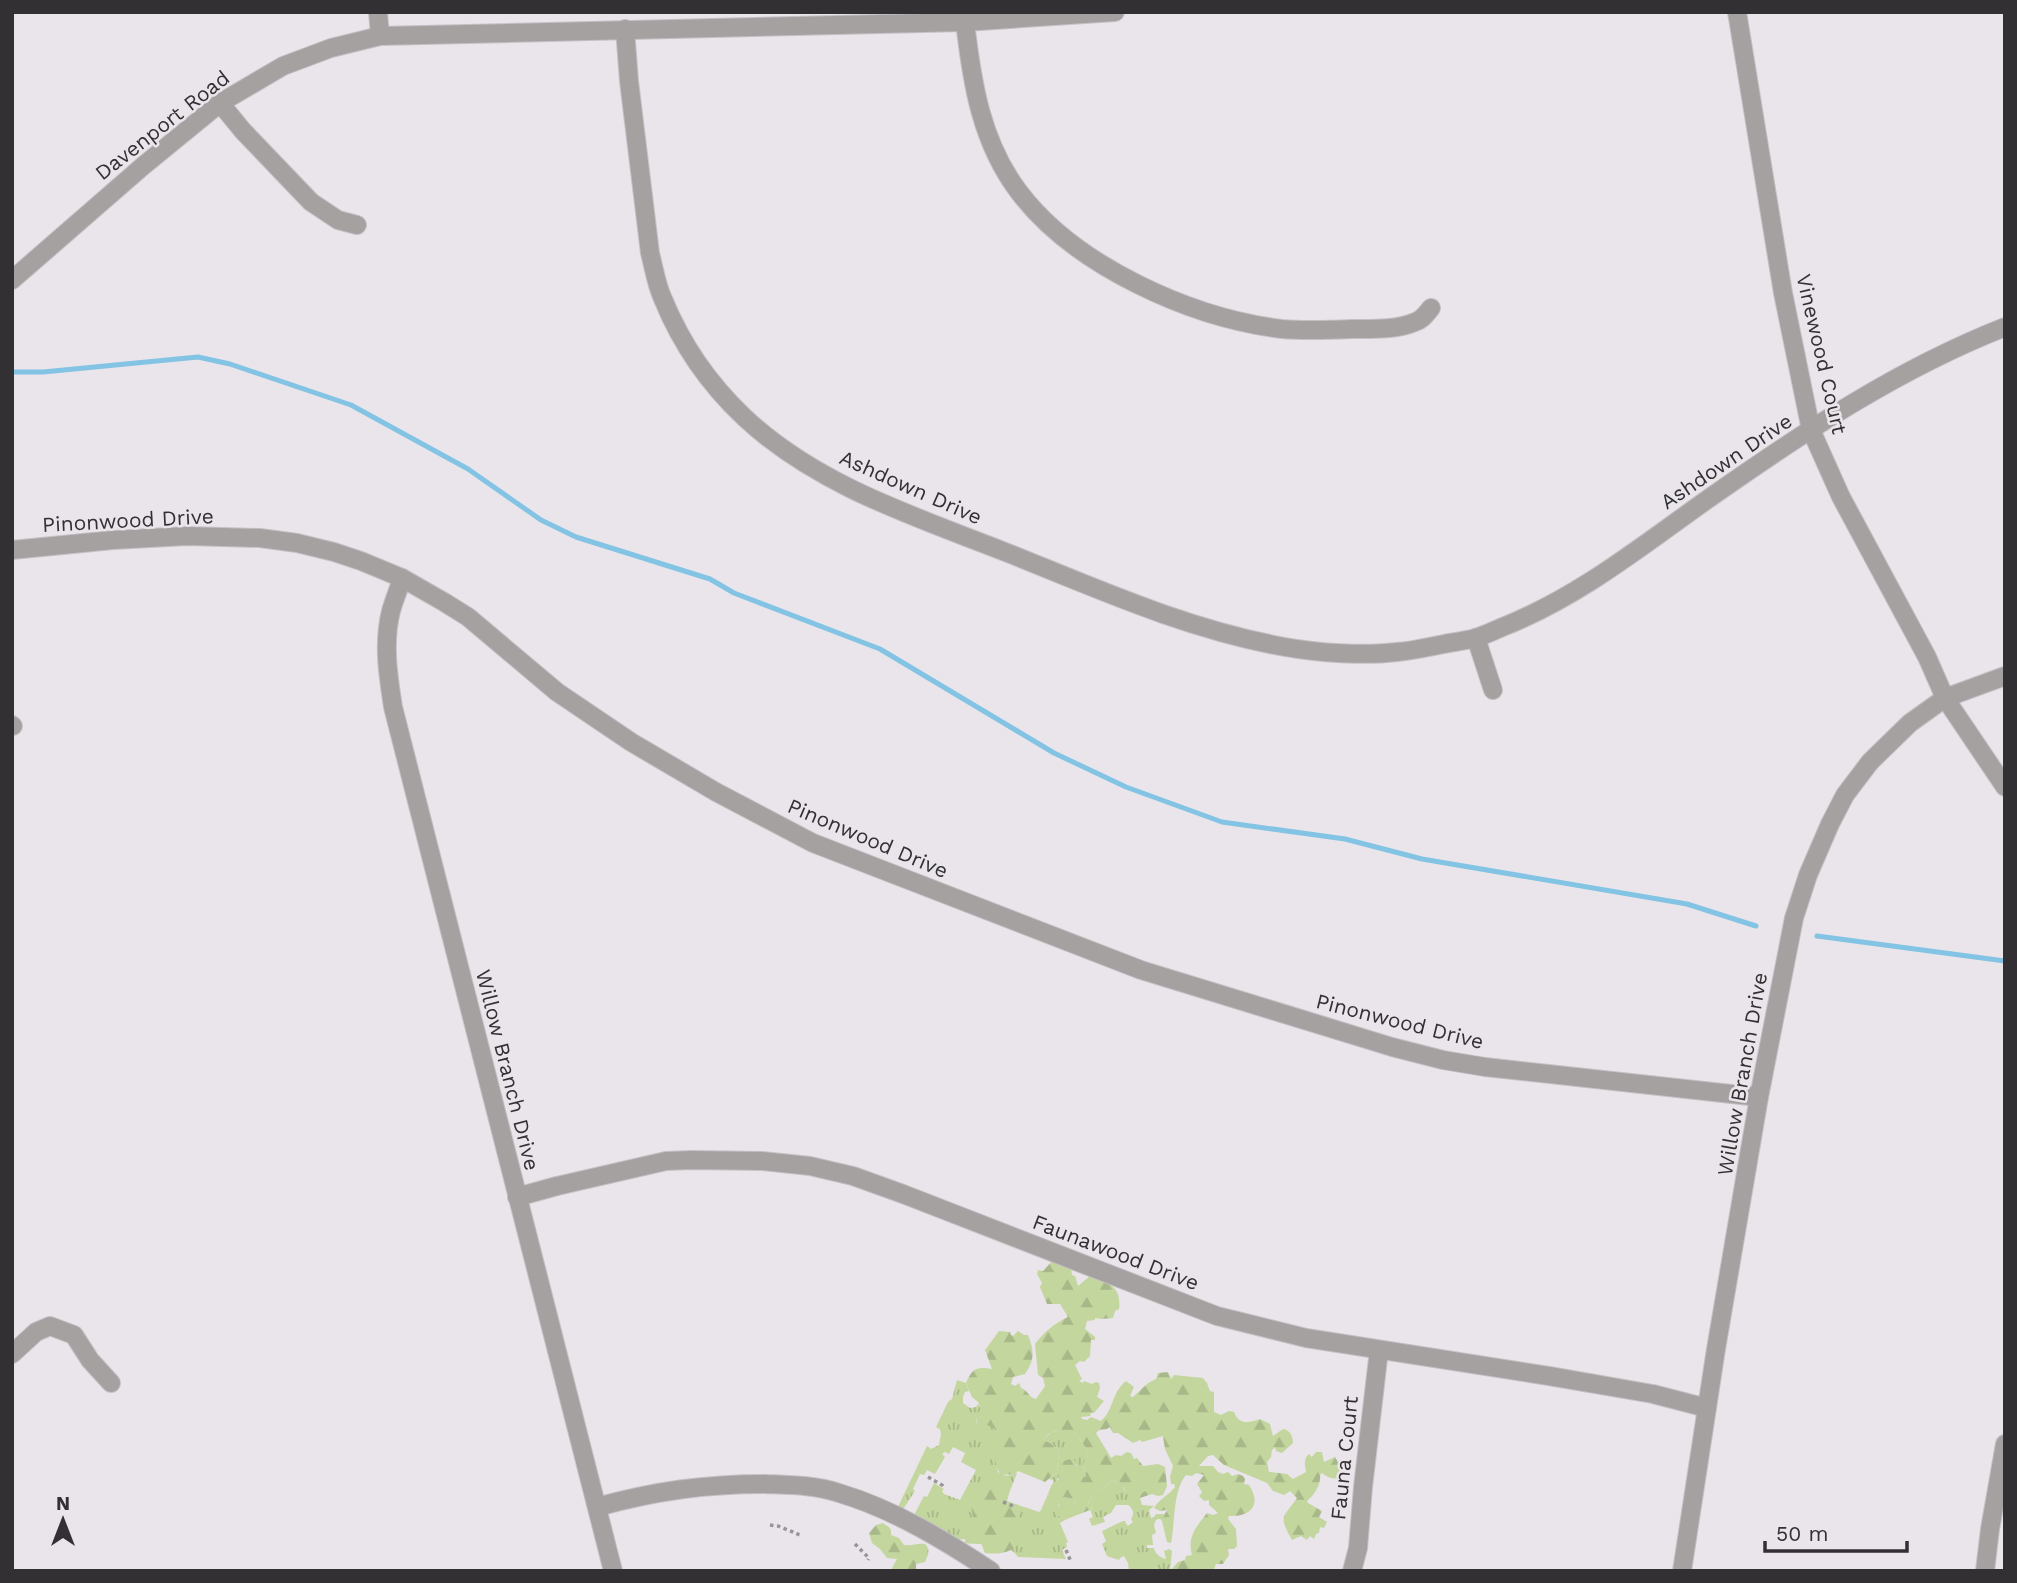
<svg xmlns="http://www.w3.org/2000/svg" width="2017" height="1583" viewBox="0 0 2017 1583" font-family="'Work Sans',sans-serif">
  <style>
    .grass { fill: url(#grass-tufts) }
    .forest { fill: url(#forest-firs) }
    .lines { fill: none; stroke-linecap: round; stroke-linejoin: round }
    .stream { stroke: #83c3e3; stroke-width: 5 }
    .minor-casing { stroke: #c4c1c6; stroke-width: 20 }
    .path { stroke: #989599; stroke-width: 3.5; stroke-dasharray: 3.5 3.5; stroke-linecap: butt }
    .minor { stroke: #a4a1a0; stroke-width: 18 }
    .labels { text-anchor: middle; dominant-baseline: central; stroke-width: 5; stroke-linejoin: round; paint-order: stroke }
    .street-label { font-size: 21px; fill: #323032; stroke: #e9e5eb }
  </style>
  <defs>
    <pattern id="grass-tufts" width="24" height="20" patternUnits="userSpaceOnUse" patternTransform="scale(1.75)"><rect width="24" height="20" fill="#c3d69e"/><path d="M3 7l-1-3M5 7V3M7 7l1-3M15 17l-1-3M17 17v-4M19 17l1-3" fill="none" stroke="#a8b889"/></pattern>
    <pattern id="forest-firs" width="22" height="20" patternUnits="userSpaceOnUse" patternTransform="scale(1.75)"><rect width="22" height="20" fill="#c3d69e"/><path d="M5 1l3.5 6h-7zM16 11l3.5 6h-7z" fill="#a8b889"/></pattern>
  </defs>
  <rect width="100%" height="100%" fill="#e9e5eb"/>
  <g class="grass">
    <path d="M957 1380 966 1383 969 1391 965 1392 963 1397V1403L970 1408 976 1407 978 1404 981 1409 976 1419 977 1425C987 1422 994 1426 1000 1434V1442L994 1453 998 1472 1006 1476 1017 1473 1006 1501C1018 1505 1028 1508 1039 1512L1041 1510 1048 1494 1050 1498 1064 1497 1074 1499 1076 1506 1060 1504 1058 1505 1057 1515 1067 1519 1060 1523 1068 1542 1066 1543 1067 1547 1062 1550 1066 1559 1018 1557C1007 1540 982 1546 965 1543V1539L955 1540 913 1517 924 1496 927 1497 934 1483 944 1489 942 1491 944 1494 960 1500 976 1470 961 1462 965 1453 953 1447 949 1454 945 1452 942 1454 945 1457 935 1474 927 1470 924 1475 920 1474 913 1489 915 1491 902 1511 897 1509 927 1446 931 1449 939 1445 941 1434 940 1429 936 1427 948 1402 952 1399Z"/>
    <path d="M1058 1431 1074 1432 1082 1442 1088 1452 1083 1465 1086 1477 1085 1479 1077 1476V1464L1068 1461C1059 1469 1063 1476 1053 1484V1480L1049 1479 1057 1472 1059 1450 1050 1443 1045 1441 1044 1438 1052 1432Z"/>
    <path d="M1112 1480 1120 1482 1126 1493 1129 1488 1143 1481 1146 1492 1139 1494 1142 1505 1154 1506 1149 1510 1151 1518 1154 1517 1156 1514H1164L1163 1517 1156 1520 1154 1525 1156 1533 1152 1535 1153 1545H1147V1548H1154C1154 1553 1161 1558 1166 1559L1164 1551 1169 1549 1172 1551 1170 1571H1129L1128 1563 1124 1556 1120 1558 1119 1560 1107 1556 1102 1544 1106 1541 1102 1531 1123 1521H1126L1125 1522 1128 1526 1133 1522 1131 1519C1135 1512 1133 1509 1128 1505H1116L1111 1513 1103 1517 1105 1522 1092 1526 1089 1519 1093 1517 1091 1512 1092 1506 1088 1501 1097 1489 1107 1486 1108 1482Z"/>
  </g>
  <g class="forest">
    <path d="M1053 1260 1071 1267 1072 1275 1075 1276 1078 1286 1091 1275C1108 1282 1122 1287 1119 1309L1115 1311 1113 1318 1102 1319 1095 1318V1320L1087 1321 1085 1329 1095 1337V1340H1091L1090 1356 1084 1362 1080 1361 1075 1365 1082 1379 1079 1381 1083 1383 1084 1381 1092 1384 1096 1382 1099 1383 1100 1388 1097 1397 1104 1401 1094 1413H1091L1090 1416 1081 1417 1082 1419 1087 1420 1091 1417 1101 1421C1114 1410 1111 1393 1126 1381L1134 1387 1130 1396 1133 1397 1148 1383 1156 1379 1158 1373 1168 1372 1171 1379 1174 1375 1203 1378 1207 1383 1210 1391 1214 1392V1412L1221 1415 1229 1411 1234 1412C1239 1425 1248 1423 1260 1419L1270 1424 1273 1436 1283 1429C1290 1430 1293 1436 1293 1443L1282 1453 1276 1451 1275 1447 1272 1450 1271 1457 1267 1462 1269 1472 1287 1474 1293 1479 1306 1472C1305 1465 1303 1459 1309 1454L1312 1457 1316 1452H1322L1324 1462 1335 1457 1339 1464 1345 1466 1341 1473 1343 1476C1336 1481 1328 1478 1322 1473L1320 1475C1321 1485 1314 1495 1307 1501L1308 1503 1322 1511 1319 1517 1327 1522 1324 1528 1320 1527 1319 1533 1316 1534 1314 1539 1310 1536 1307 1540 1301 1536 1292 1540C1278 1515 1283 1518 1297 1498L1290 1491 1284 1495 1273 1491 1267 1483 1224 1465 1213 1455 1208 1456 1199 1466H1213L1218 1472 1223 1474 1228 1472 1232 1476 1238 1474 1243 1476 1245 1479 1244 1484 1249 1485C1261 1503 1253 1517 1229 1516L1228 1519 1236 1529 1237 1546 1234 1549H1228L1229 1555 1223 1564H1216L1213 1571H1170L1178 1562 1185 1560 1186 1556 1192 1555C1187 1537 1196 1527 1207 1513L1213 1515 1218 1513 1209 1505V1500L1204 1501 1199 1496 1202 1492 1197 1484 1204 1475 1196 1473 1192 1476 1186 1475C1173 1490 1175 1524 1171 1543L1167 1542 1162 1521 1158 1517H1163L1167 1510 1160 1511 1154 1508C1159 1499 1169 1495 1175 1487L1174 1484H1171L1170 1476 1173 1466 1165 1449 1163 1436 1142 1442 1140 1440 1133 1443 1118 1433H1113L1110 1427 1107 1429 1099 1430 1096 1433 1111 1458 1116 1455 1121 1456 1127 1452 1131 1453 1134 1459 1137 1458 1143 1466 1158 1464 1165 1467 1167 1486 1163 1495 1158 1496 1152 1494 1140 1498 1139 1494 1146 1491 1142 1481 1136 1486 1130 1488 1129 1494 1126 1493 1124 1488 1120 1485V1482L1112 1480 1108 1482 1107 1486 1097 1489 1095 1495H1092L1088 1502 1092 1505 1091 1512 1090 1510 1067 1519 1057 1515V1508L1061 1502C1068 1500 1070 1504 1076 1506L1074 1499 1064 1497 1056 1501 1050 1498 1048 1494 1052 1484 1059 1479V1473L1064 1461 1070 1459 1072 1461H1076L1078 1476 1086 1477 1083 1465 1088 1452 1082 1442 1074 1432H1068L1066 1439 1061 1437 1062 1432C1055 1430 1049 1433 1044 1438L1045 1441 1050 1443 1059 1450 1057 1472 1045 1482 1018 1471 1015 1474 1001 1475C997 1469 993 1459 994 1451 996 1443 1001 1443 1000 1434 992 1425 988 1424 977 1426L976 1415 981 1409 978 1402 972 1397 966 1383C973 1367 977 1367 992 1369L985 1350 999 1331 1010 1332 1011 1335 1013 1336 1018 1331 1024 1335H1028C1034 1350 1035 1360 1025 1374L1013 1377 1011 1384 1015 1386 1019 1383 1021 1388C1028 1390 1029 1398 1036 1399L1045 1386 1043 1378 1038 1375 1035 1344C1045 1331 1055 1323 1068 1317L1060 1304H1047L1040 1287 1042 1283 1037 1274 1038 1270 1043 1271Z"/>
    <path d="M982 1487 996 1488 1009 1494 1007 1501 1018 1505 1019 1518 1024 1521C1025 1548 1009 1556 985 1553 980 1541 969 1513 972 1501 973 1495 978 1491 982 1487Z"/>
    <path d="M883 1523C888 1527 892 1527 891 1535L899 1538 904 1545C912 1546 917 1543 925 1544 931 1550 928 1555 925 1562L916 1564V1571H893L892 1568 897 1559 887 1558 880 1549 872 1543 869 1533 876 1525Z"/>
  </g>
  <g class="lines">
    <g class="stream">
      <polyline points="12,372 43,372 198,357 230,364 351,405 468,469 541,520 576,537 710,579 734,593 880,649 1054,753 1126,787 1222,822 1345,839 1422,859 1687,904 1756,926"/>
      <polyline points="1817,936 2005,961"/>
    </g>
    <defs>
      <g id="minor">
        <polyline points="378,12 380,36"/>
        <polyline points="1737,12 1783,293 1811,430 1841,497 1927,657 1945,698 2005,787"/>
        <path d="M965 22C972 83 981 142 1019 192 1075 266 1191 318 1282 329 1305 331 1329 330 1352 329 1372 329 1396 330 1415 322 1422 320 1426 314 1431 308"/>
        <path d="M625 29 629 81 650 253C654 268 656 284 663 299 681 343 709 384 744 417 818 487 920 518 1013 555 1102 591 1190 630 1285 647 1318 653 1364 656 1397 652 1412 651 1428 647 1444 644 1454 642 1465 641 1475 638 1486 635 1495 630 1505 626 1580 596 1643 545 1708 499 1802 433 1898 369 2005 327"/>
        <polyline points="220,103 243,131 311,202 338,220 357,225"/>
        <polyline points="12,280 143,166 220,103 283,66 331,48 380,36 965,22 1115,12"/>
        <polyline points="12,550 113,540 187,536 260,538 297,543 334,552 361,561 402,578 444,602 468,617 557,692 631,742 716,792 813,843 1141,970 1392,1047 1443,1060 1485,1067 1759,1097"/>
        <path d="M402 578C399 589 394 600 391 611 383 643 388 675 393 707L613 1571"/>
        <polyline points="1476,638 1493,690"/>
        <polyline points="12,725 13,726"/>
        <polyline points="517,1197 557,1186 666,1161 692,1160 762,1161 810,1166 853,1176 903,1194 1217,1316 1306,1338 1549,1376 1653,1394 1707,1408"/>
        <polyline points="12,1354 36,1332 50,1326 74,1335 90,1360 111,1383"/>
        <path d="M597 1507C655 1491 705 1484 765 1484 790 1485 815 1485 839 1493 893 1509 944 1540 991 1571"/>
        <polyline points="1352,1571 1358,1548 1363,1487 1379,1350"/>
        <polyline points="1682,1571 1716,1349 1759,1097 1794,918 1808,875 1830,824 1845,795 1870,762 1910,723 1945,698 2005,676"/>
        <polyline points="1985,1571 1990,1529 2005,1444"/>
      </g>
    </defs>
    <use href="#minor" class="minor-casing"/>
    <g class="path">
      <polyline points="928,1477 942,1485 943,1482"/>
      <polyline points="1003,1502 1016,1507"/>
      <polyline points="770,1525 778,1526 798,1534 797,1536"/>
      <polyline points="855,1544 869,1558 868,1560"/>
      <polyline points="1066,1550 1071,1562"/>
    </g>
    <use href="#minor" class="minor"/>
  </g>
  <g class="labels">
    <g class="street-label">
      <text transform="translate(162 125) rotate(-38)">Davenport Road</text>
      <text transform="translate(1822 354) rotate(77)">Vinewood Court</text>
      <text transform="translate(1726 461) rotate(-34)">Ashdown Drive</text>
      <text transform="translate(911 487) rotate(24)">Ashdown Drive</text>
      <text transform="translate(128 520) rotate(-3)">Pinonwood Drive</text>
      <text transform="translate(868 838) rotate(23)">Pinonwood Drive</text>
      <text transform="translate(1400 1021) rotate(14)">Pinonwood Drive</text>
      <text transform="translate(508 1070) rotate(76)">Willow Branch Drive</text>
      <text transform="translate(1742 1074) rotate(-80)">Willow Branch Drive</text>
      <text transform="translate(1116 1252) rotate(21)">Faunawood Drive</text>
      <text transform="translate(1344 1458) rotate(-84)">Fauna Court</text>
    </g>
  </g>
  <rect width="2017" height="1583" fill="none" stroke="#323032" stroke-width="28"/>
  <g transform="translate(63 1520)" stroke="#e9e5eb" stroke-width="5" paint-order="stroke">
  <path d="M0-5L12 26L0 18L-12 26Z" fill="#323032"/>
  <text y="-10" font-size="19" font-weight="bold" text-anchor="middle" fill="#323032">N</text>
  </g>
  <path d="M1765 1541v10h142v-10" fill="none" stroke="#323032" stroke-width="3.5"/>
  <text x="1776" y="1541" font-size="21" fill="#323032" stroke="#e9e5eb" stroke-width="5" paint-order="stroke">50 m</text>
</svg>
